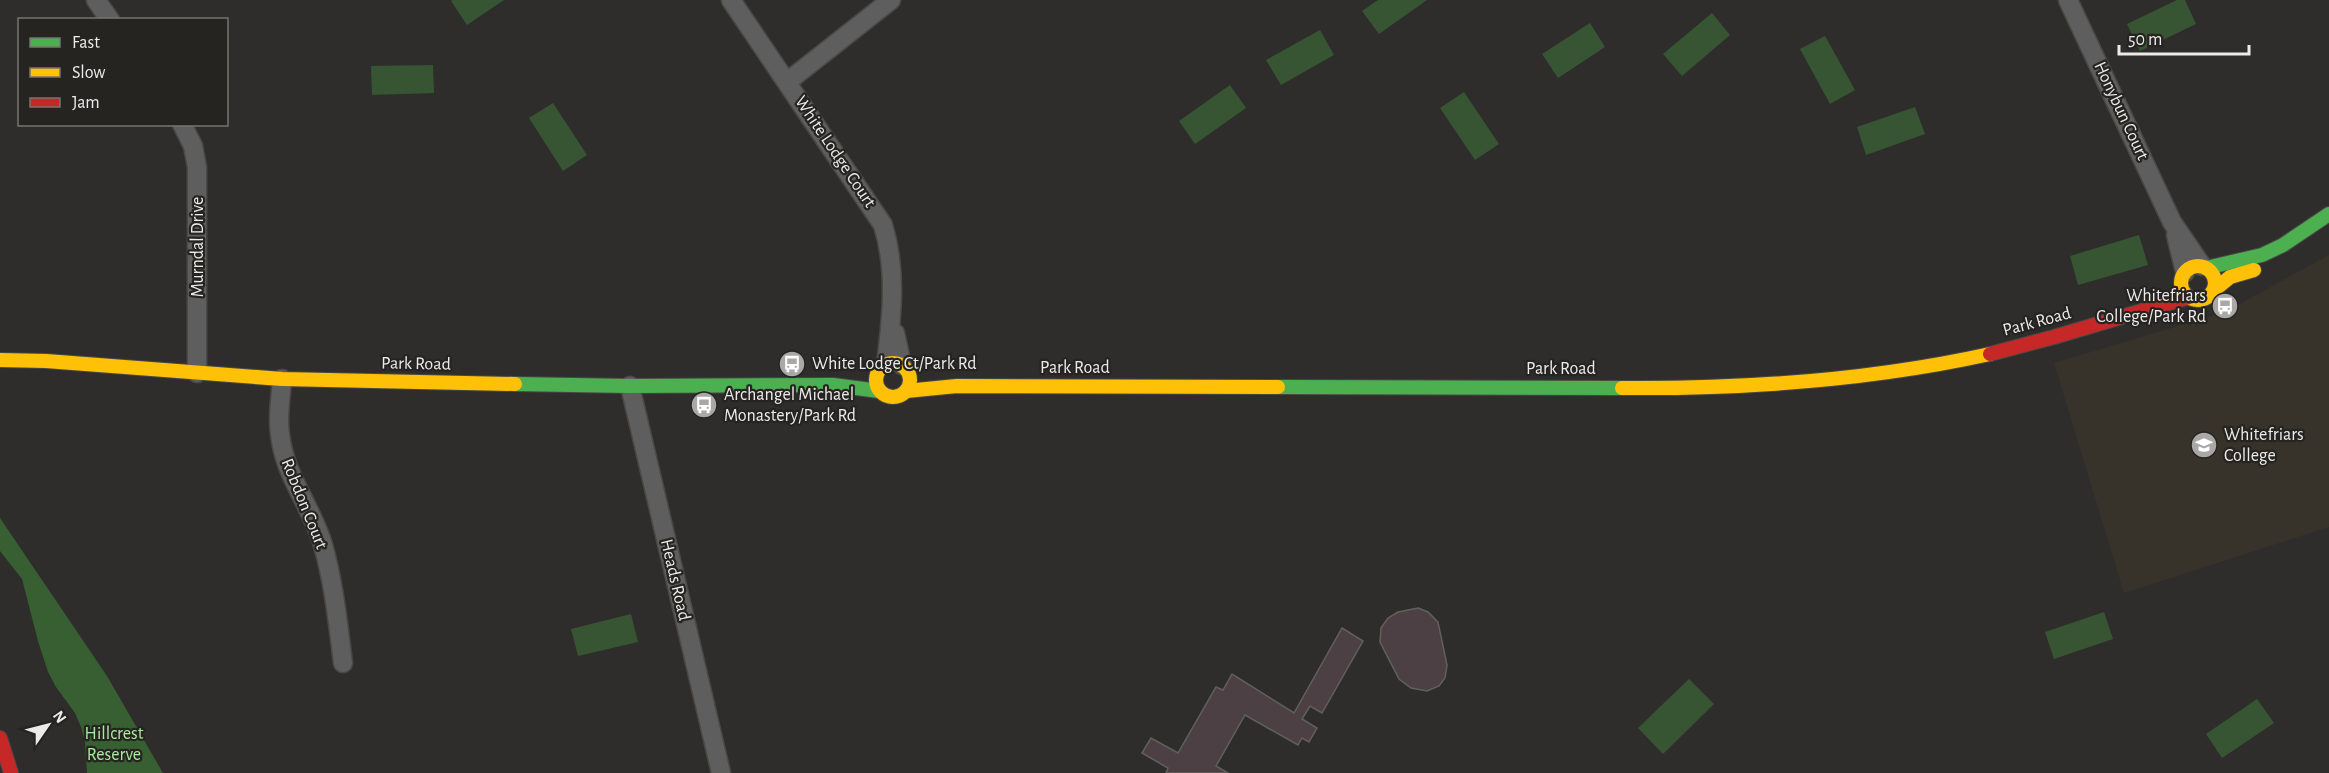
<svg xmlns="http://www.w3.org/2000/svg" width="2329" height="773" viewBox="0 0 2329 773" font-family="'Alegreya Sans',sans-serif">
  <style>
    .built { fill: #37332a }
    .green { fill: #375532 }
    .forest { fill: #375f31 }
    .building { fill: #4c4045; stroke: #61605f; stroke-width: 1.5 }
    .lines { fill: none; stroke-linecap: round; stroke-linejoin: round }
    .street-casing { stroke: #484846; stroke-width: 21 }
    .fast-casing { stroke: #484846; stroke-width: 16 }
    .slow-casing { stroke: #484846; stroke-width: 16 }
    .jam-casing { stroke: #484846; stroke-width: 16 }
    .street { stroke: #5f5e5e; stroke-width: 18 }
    .fast { stroke: #4caf50; stroke-width: 14 }
    .slow { stroke: #ffc107; stroke-width: 14 }
    .jam { stroke: #c62828; stroke-width: 14 }
    .labels { text-anchor: middle; dominant-baseline: central; stroke-width: 4.5; stroke-linejoin: round; paint-order: stroke }
    .street-label { font-size: 18px; fill: #ecebe9; stroke: #252420 }
    .poi-label { font-size: 18px; fill: #ecebe9; stroke: #252420; text-anchor: start }
    .park-label { font-size: 18px; fill: #a8ed9e; stroke: #252420 }
  </style>
  <rect width="100%" height="100%" fill="#2e2d2b"/>
  <polygon class="built" points="2329,255 2329,527 2124,593 2054,363 2225,312"/>
  <g class="green">
    <polygon points="453,0 504,0 467,25 451,1"/>
    <polygon points="1378,0 1427,0 1379,34 1362,11"/>
    <polygon points="2177,0 2185,0 2196,24 2140,51 2127,24"/>
    <polygon points="1712,13 1730,35 1682,76 1663,54"/>
    <polygon points="1590,23 1605,47 1558,78 1542,54"/>
    <polygon points="1320,30 1334,55 1281,85 1266,60"/>
    <polygon points="1825,36 1855,90 1830,104 1800,49"/>
    <polygon points="433,65 434,93 372,95 371,66"/>
    <polygon points="1230,85 1246,108 1195,144 1179,121"/>
    <polygon points="1464,92 1499,144 1475,160 1440,108"/>
    <polygon points="553,103 587,155 563,171 529,118"/>
    <polygon points="1915,107 1925,134 1866,155 1857,127"/>
    <polygon points="2139,235 2148,265 2078,285 2070,256"/>
    <polygon points="2104,612 2113,639 2054,659 2045,632"/>
    <polygon points="631,614 638,642 578,656 571,629"/>
    <polygon points="1689,679 1714,704 1663,754 1638,728"/>
    <polygon points="2257,699 2274,723 2222,758 2206,734"/>
  </g>
  <polygon class="forest" points="0,518 107,676 163,773 87,773 85,742 81,727 75,713 56,687 48,672 38,641 22,579 0,551"/>
  <g class="building">
    <polygon points="1418,608 1428,612 1438,622 1447,665 1445,678 1439,686 1427,691 1411,688 1399,679 1380,642 1381,628 1388,618 1398,612"/>
    <polygon points="1342,628 1363,641 1322,713 1310,706 1302,719 1317,728 1309,742 1302,738 1298,745 1245,715 1216,766 1228,773 1166,773 1168,768 1142,753 1151,738 1178,753 1216,687 1223,690 1232,674 1294,713"/>
  </g>
  <g class="lines">
    <defs>
      <g id="street">
        <polyline points="96,0 110,20"/>
        <path d="M731 0 883 225C897 270 892 317 886 364"/>
        <polyline points="2068,0 2172,222 2202,266"/>
        <polyline points="787,82 891,0"/>
        <polyline points="182,124 193,146 197,167 197,373"/>
        <polyline points="2176,235 2185,272"/>
        <polyline points="895,333 902,365"/>
        <path d="M282 379C281 397 277 417 280 434 284 475 312 507 323 545 334 584 338 624 343 663"/>
        <polyline points="630,386 721,773"/>
      </g>
      <g id="fast">
        <polyline points="2206,268 2262,255 2283,245 2329,214"/>
        <polyline points="515,384 630,386 833,385 879,391"/>
        <polyline points="1278,387 1622,388"/>
      </g>
      <g id="slow">
        <circle cx="2198" cy="283" r="17"/>
        <polyline points="2213,291 2230,277 2254,270"/>
        <polyline points="0,360 46,361 282,379 515,384"/>
        <circle cx="893" cy="380" r="17"/>
        <path d="M1622 388C1746 389 1868 381 1990 354"/>
        <polyline points="906,391 957,386 1278,387"/>
      </g>
      <g id="jam">
        <polyline points="1990,354 2054,337 2189,297"/>
        <polyline points="0,738 11,773"/>
      </g>
    </defs>
    <use href="#street" class="street-casing"/>
    <use href="#fast" class="fast-casing"/>
    <use href="#slow" class="slow-casing"/>
    <use href="#jam" class="jam-casing"/>
    <use href="#street" class="street"/>
    <use href="#fast" class="fast"/>
    <use href="#slow" class="slow"/>
    <use href="#jam" class="jam"/>
  </g>
  <defs>
    <symbol id="bus-disc" viewBox="-11 -11 22 22"><circle r="9.5" fill="#aaa8a6" stroke="#252420"/><path d="M-5-6H5V4H4V6H2V4H-2V6H-4V4H-5ZM-3.5-4V0h7V-4ZM-3.5 1.2v1.5H-2V1.2ZM2 1.2v1.5H3.5V1.2Z" fill="#fff"/></symbol>
    <symbol id="school-disc" viewBox="-11 -11 22 22"><circle r="9.5" fill="#aaa8a6" stroke="#252420"/><path d="M0-5L7-2L0 1L-7-2ZM-4 1L0 2.5L4 1V4Q0 6-4 4Z" fill="#fff"/></symbol>
  </defs>
  <g fill-rule="evenodd">
    <use href="#bus-disc" x="2210" y="291" width="30" height="30"/>
    <use href="#bus-disc" x="777" y="349" width="30" height="30"/>
    <use href="#bus-disc" x="689" y="390" width="30" height="30"/>
    <use href="#school-disc" x="2189" y="430" width="30" height="30"/>
  </g>
  <g class="labels">
    <g class="street-label">
      <text transform="translate(2121 111) rotate(65)">Honybun Court</text>
      <text transform="translate(835 152) rotate(56)">White Lodge Court</text>
      <text transform="translate(198 247) rotate(-90)">Murndal Drive</text>
      <text transform="translate(2037 322) rotate(-15)">Park Road</text>
      <text transform="translate(416 364) rotate(1)">Park Road</text>
      <text x="1075" y="368">Park Road</text>
      <text x="1561" y="369">Park Road</text>
      <text transform="translate(304 504) rotate(68)">Robdon Court</text>
      <text transform="translate(675 580) rotate(77)">Heads Road</text>
    </g>
    <g class="poi-label">
      <text x="2206" y="296" text-anchor="end">Whitefriars<tspan x="2206" dy="21">College/Park Rd</tspan></text>
      <text x="812" y="364">White Lodge Ct/Park Rd</text>
      <text x="724" y="395">Archangel Michael<tspan x="724" dy="21">Monastery/Park Rd</tspan></text>
      <text x="2224" y="435">Whitefriars<tspan x="2224" dy="21">College</tspan></text>
    </g>
    <g class="park-label">
      <text x="114" y="734">Hillcrest<tspan x="114" dy="21">Reserve</tspan></text>
    </g>
  </g>
  <rect x="18" y="18" width="210" height="108" fill="#252420" stroke="#757470" stroke-width="1.5"/>
  <rect x="30" y="38" width="30" height="9" fill="#4caf50" stroke="#757470" stroke-width="1.5"/>
  <text x="72" y="48" font-size="18" fill="#ecebe9">Fast</text>
  <rect x="30" y="68" width="30" height="9" fill="#ffc107" stroke="#757470" stroke-width="1.5"/>
  <text x="72" y="78" font-size="18" fill="#ecebe9">Slow</text>
  <rect x="30" y="98" width="30" height="9" fill="#c62828" stroke="#757470" stroke-width="1.5"/>
  <text x="72" y="108" font-size="18" fill="#ecebe9">Jam</text>
  <g transform="translate(48 725) rotate(55)" stroke="#252420" stroke-width="4.5" paint-order="stroke">
  <path d="M0-4.5L10 22L0 15L-10 22Z" fill="#ecebe9"/>
  <text y="-9" font-size="16" font-weight="bold" text-anchor="middle" fill="#ecebe9">N</text>
  </g>
  <path d="M2119 45v9h130v-9" fill="none" stroke="#ecebe9" stroke-width="3"/>
  <text x="2128" y="45" font-size="18" fill="#ecebe9" stroke="#252420" stroke-width="4.5" paint-order="stroke">50 m</text>
</svg>
